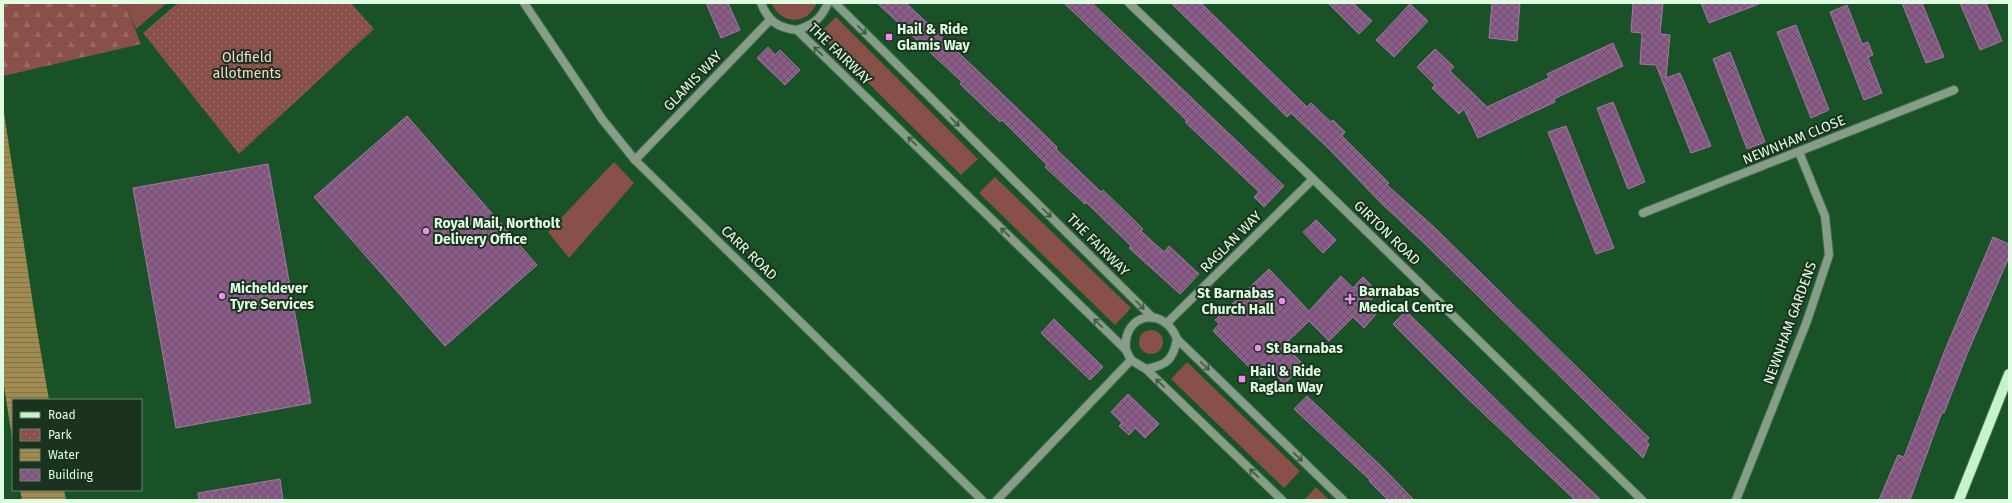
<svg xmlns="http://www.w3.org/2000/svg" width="2012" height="503" viewBox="0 0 2012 503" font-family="'Fira Sans',sans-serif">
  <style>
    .grass { fill: #885049 }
    .forest { fill: url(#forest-firs) }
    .park { fill: url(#park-dots) }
    .water { fill: url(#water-rules) }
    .building { fill: url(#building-cross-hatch); stroke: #a875a6 }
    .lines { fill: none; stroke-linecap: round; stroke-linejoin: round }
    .street-casing { stroke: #3d7148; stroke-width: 10 }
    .primary-casing { stroke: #3d7148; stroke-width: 12 }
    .street { stroke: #879c89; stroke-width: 8 }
    .primary { stroke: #c7f3cb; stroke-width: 10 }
    .oneway { stroke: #405743 }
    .poi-dot { fill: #f389f1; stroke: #1a321e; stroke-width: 1.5 }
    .labels { text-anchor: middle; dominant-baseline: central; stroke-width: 4; stroke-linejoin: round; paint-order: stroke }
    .poi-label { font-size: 14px; font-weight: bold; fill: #e0fde3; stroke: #1a321e; text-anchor: start }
    .street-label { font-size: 14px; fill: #e0fde3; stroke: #1a321e }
    .park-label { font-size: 14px; fill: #fcd5cf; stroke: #1a321e }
  </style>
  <defs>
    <pattern id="forest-firs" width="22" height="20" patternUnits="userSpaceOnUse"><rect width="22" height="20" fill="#885049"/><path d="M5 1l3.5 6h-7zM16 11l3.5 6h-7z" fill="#986a63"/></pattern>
    <pattern id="park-dots" width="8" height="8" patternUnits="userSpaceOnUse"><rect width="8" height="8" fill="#885049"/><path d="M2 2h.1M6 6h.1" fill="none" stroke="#986a63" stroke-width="1.8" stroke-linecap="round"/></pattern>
    <pattern id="water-rules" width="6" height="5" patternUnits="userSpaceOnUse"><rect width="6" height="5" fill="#a28b50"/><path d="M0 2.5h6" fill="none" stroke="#81754c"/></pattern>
    <pattern id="building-cross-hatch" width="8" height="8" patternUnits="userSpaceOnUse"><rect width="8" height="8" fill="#8e5c8c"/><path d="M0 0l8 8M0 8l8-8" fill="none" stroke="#655364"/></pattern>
  </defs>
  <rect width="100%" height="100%" fill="#195226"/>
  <g class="grass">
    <polygon points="127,3 167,3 136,29 126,6"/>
    <path d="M771 3H817C806 26 782 25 771 3Z"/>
    <polygon points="836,17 978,159 961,175 819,34"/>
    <polygon points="614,162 634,183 569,258 548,232"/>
    <polygon points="995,177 1131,308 1115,325 979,193"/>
    <circle cx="1151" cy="342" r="12"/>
    <polygon points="1187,362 1300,471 1284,488 1171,379"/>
    <polygon points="1316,487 1329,500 1304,500"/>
  </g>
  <polygon class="forest" points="3,3 127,3 126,6 141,44 3,76"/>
  <polygon class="park" points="178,3 351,3 374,29 239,154 143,33"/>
  <g class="water">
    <polygon points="3,106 36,324 49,400 13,400 13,444 3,380"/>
    <polygon points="20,490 64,490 66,500 22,500"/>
  </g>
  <g class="building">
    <polygon points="706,3 728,3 740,30 721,38"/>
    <polygon points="877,3 906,3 1018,109 1057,147 1056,149 1101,192 1103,190 1143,229 1141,231 1164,252 1169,246 1199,274 1180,294 1129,248 1131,246 1086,202 1085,204 1045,167 1047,165 1002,120 1000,122 960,84 962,82"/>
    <polygon points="1064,3 1092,3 1284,186 1264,207 1254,197 1259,192 1185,122 1187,121 1144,79"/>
    <polygon points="1171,3 1201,3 1307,107 1311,103 1331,122 1333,120 1345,132 1342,136 1389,183 1387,185 1434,227 1649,438 1646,442 1649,444 1643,458 1423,242 1381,203 1329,149 1291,113 1287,117"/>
    <polygon points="1328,3 1353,3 1372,21 1359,34"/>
    <polygon points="1492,3 1520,3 1517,41 1489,38"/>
    <polygon points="1633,3 1663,3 1660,34 1670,35 1666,78 1680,73 1711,146 1691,153 1656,65 1640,64 1642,33 1631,32"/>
    <polygon points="1701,3 1759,3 1759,4 1709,23"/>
    <polygon points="1902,3 1922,3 1944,57 1926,63"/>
    <polygon points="1960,3 1986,3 2002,41 1980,50"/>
    <polygon points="1410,4 1428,21 1394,57 1376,40"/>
    <polygon points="1847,5 1862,44 1868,42 1873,55 1868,57 1882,93 1864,100 1830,12"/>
    <polygon points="1796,25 1829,110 1811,118 1777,32"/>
    <polygon points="1613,43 1623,66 1554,99 1555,102 1478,138 1464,109 1459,114 1432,88 1435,85 1417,67 1435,49 1454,67 1450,71 1487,107 1549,78 1547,74"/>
    <polygon points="768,47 775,55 780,50 800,70 785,85 757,58"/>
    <polygon points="1730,52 1765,142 1747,149 1713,59"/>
    <polygon points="1613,102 1645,182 1628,189 1597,108"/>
    <polygon points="407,116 537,265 445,346 314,197"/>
    <polygon points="1566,126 1614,248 1596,254 1548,132"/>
    <polygon points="268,164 311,403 176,428 133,188"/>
    <polygon points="1316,220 1336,240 1323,253 1303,232"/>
    <polygon points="1993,237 2009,244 2009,257 1967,354 1944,413 1942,412 1910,500 1879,500 1898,455 1904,457 1945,350"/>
    <polygon points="1269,269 1309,311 1341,276 1353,288 1363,277 1378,292 1367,304 1377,313 1364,328 1353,317 1329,341 1309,321 1284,345 1304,365 1284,384 1271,370 1261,379 1213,331 1219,324 1215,320"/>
    <polygon points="1406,311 1526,429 1601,500 1575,500 1465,396 1393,324"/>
    <polygon points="1054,319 1103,367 1090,380 1041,333"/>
    <polygon points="1128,394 1159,424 1145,438 1135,428 1129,435 1119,426 1122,423 1111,412"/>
    <polygon points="1307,396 1382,467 1414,500 1388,500 1369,481 1370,480 1294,409"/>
    <polygon points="280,479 283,500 199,500 198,493"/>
  </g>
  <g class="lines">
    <defs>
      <g id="street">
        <polyline points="524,3 602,119 635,160 982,500"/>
        <path d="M761 3C768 21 778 28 797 30L1126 350 1131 360 1146 369 1282 500"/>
        <polyline points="835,3 1153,318"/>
        <polyline points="1129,3 1310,176 1642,500"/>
        <path d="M797 30C813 25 821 19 828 3"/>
        <polyline points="635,160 770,20"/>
        <polyline points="1643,213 1954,90"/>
        <polyline points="1167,323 1313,179"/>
        <path d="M1126 350C1122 313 1164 305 1177 339L1343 500"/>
        <path d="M1146 369C1167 365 1173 360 1177 339"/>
        <polyline points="997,500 1131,360"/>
        <polyline points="1736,500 1807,321 1829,255 1825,216 1799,152"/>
      </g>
      <polyline id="primary" points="1959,500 2009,374"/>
    </defs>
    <use href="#street" class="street-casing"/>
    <use href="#primary" class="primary-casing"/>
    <use href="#street" class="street"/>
    <use href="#primary" class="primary"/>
  </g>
  <defs><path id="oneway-shaft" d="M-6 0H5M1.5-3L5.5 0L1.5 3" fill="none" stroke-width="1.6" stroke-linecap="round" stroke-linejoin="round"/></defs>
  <g class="oneway">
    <use href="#oneway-shaft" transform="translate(862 30) rotate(45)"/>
    <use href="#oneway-shaft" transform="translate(818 51) rotate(-136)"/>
    <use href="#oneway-shaft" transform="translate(955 122) rotate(45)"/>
    <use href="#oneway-shaft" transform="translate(912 141) rotate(-136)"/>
    <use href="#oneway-shaft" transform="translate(1047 213) rotate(45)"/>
    <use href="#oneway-shaft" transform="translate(1005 232) rotate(-136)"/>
    <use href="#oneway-shaft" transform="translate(1140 305) rotate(45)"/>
    <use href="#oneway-shaft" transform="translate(1098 323) rotate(-136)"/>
    <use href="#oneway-shaft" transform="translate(1205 366) rotate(44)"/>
    <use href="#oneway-shaft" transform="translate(1160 383) rotate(-136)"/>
    <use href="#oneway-shaft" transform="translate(1298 457) rotate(44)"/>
    <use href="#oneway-shaft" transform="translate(1254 473) rotate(-136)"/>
  </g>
  <g class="poi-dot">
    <rect x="885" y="33" width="8" height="8" rx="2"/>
    <circle cx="426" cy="231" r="4"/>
    <circle cx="222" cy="296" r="4"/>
    <path d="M1348 293h4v4h4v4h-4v4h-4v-4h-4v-4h4z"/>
    <circle cx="1282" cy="301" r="4"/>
    <circle cx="1258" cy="348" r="4"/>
    <rect x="1238" y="375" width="8" height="8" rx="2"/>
  </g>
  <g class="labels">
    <g class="poi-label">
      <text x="897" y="29">Hail &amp; Ride<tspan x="897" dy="16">Glamis Way</tspan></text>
      <text x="434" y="223">Royal Mail, Northolt<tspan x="434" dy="16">Delivery Office</tspan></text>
      <text x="230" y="288">Micheldever<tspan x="230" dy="16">Tyre Services</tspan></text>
      <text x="1359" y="291">Barnabas<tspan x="1359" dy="16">Medical Centre</tspan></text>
      <text x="1274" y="293" text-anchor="end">St Barnabas<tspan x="1274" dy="16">Church Hall</tspan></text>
      <text x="1266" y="348">St Barnabas</text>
      <text x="1250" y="371">Hail &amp; Ride<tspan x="1250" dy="16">Raglan Way</tspan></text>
    </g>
    <g class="street-label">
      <text transform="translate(840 54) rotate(44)">THE FAIRWAY</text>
      <text transform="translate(693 81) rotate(-46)">GLAMIS WAY</text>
      <text transform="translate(1794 140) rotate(-22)">NEWNHAM CLOSE</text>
      <text transform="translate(1387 233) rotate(44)">GIRTON ROAD</text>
      <text transform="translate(1231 242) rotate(-45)">RAGLAN WAY</text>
      <text transform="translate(1098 245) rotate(45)">THE FAIRWAY</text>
      <text transform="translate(749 253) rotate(44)">CARR ROAD</text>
      <text transform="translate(1790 323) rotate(-70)">NEWNHAM GARDENS</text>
    </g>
    <g class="park-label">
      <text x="247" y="57">Oldfield<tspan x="247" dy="16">allotments</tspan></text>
    </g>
  </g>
  <rect width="2012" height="503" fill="none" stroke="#e0fde3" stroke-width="8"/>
  <rect x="12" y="399" width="130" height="92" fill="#1a321e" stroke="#69836d"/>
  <rect x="20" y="412" width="20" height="6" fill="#c7f3cb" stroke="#69836d"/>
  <text x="48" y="419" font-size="12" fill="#e0fde3">Road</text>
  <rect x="20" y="429" width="20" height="12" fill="url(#park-dots)" stroke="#69836d"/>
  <text x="48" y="439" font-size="12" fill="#e0fde3">Park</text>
  <rect x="20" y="449" width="20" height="12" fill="url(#water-rules)" stroke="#69836d"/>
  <text x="48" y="459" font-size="12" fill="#e0fde3">Water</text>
  <rect x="20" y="469" width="20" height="12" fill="url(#building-cross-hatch)" stroke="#69836d"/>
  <text x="48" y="479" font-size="12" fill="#e0fde3">Building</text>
</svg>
